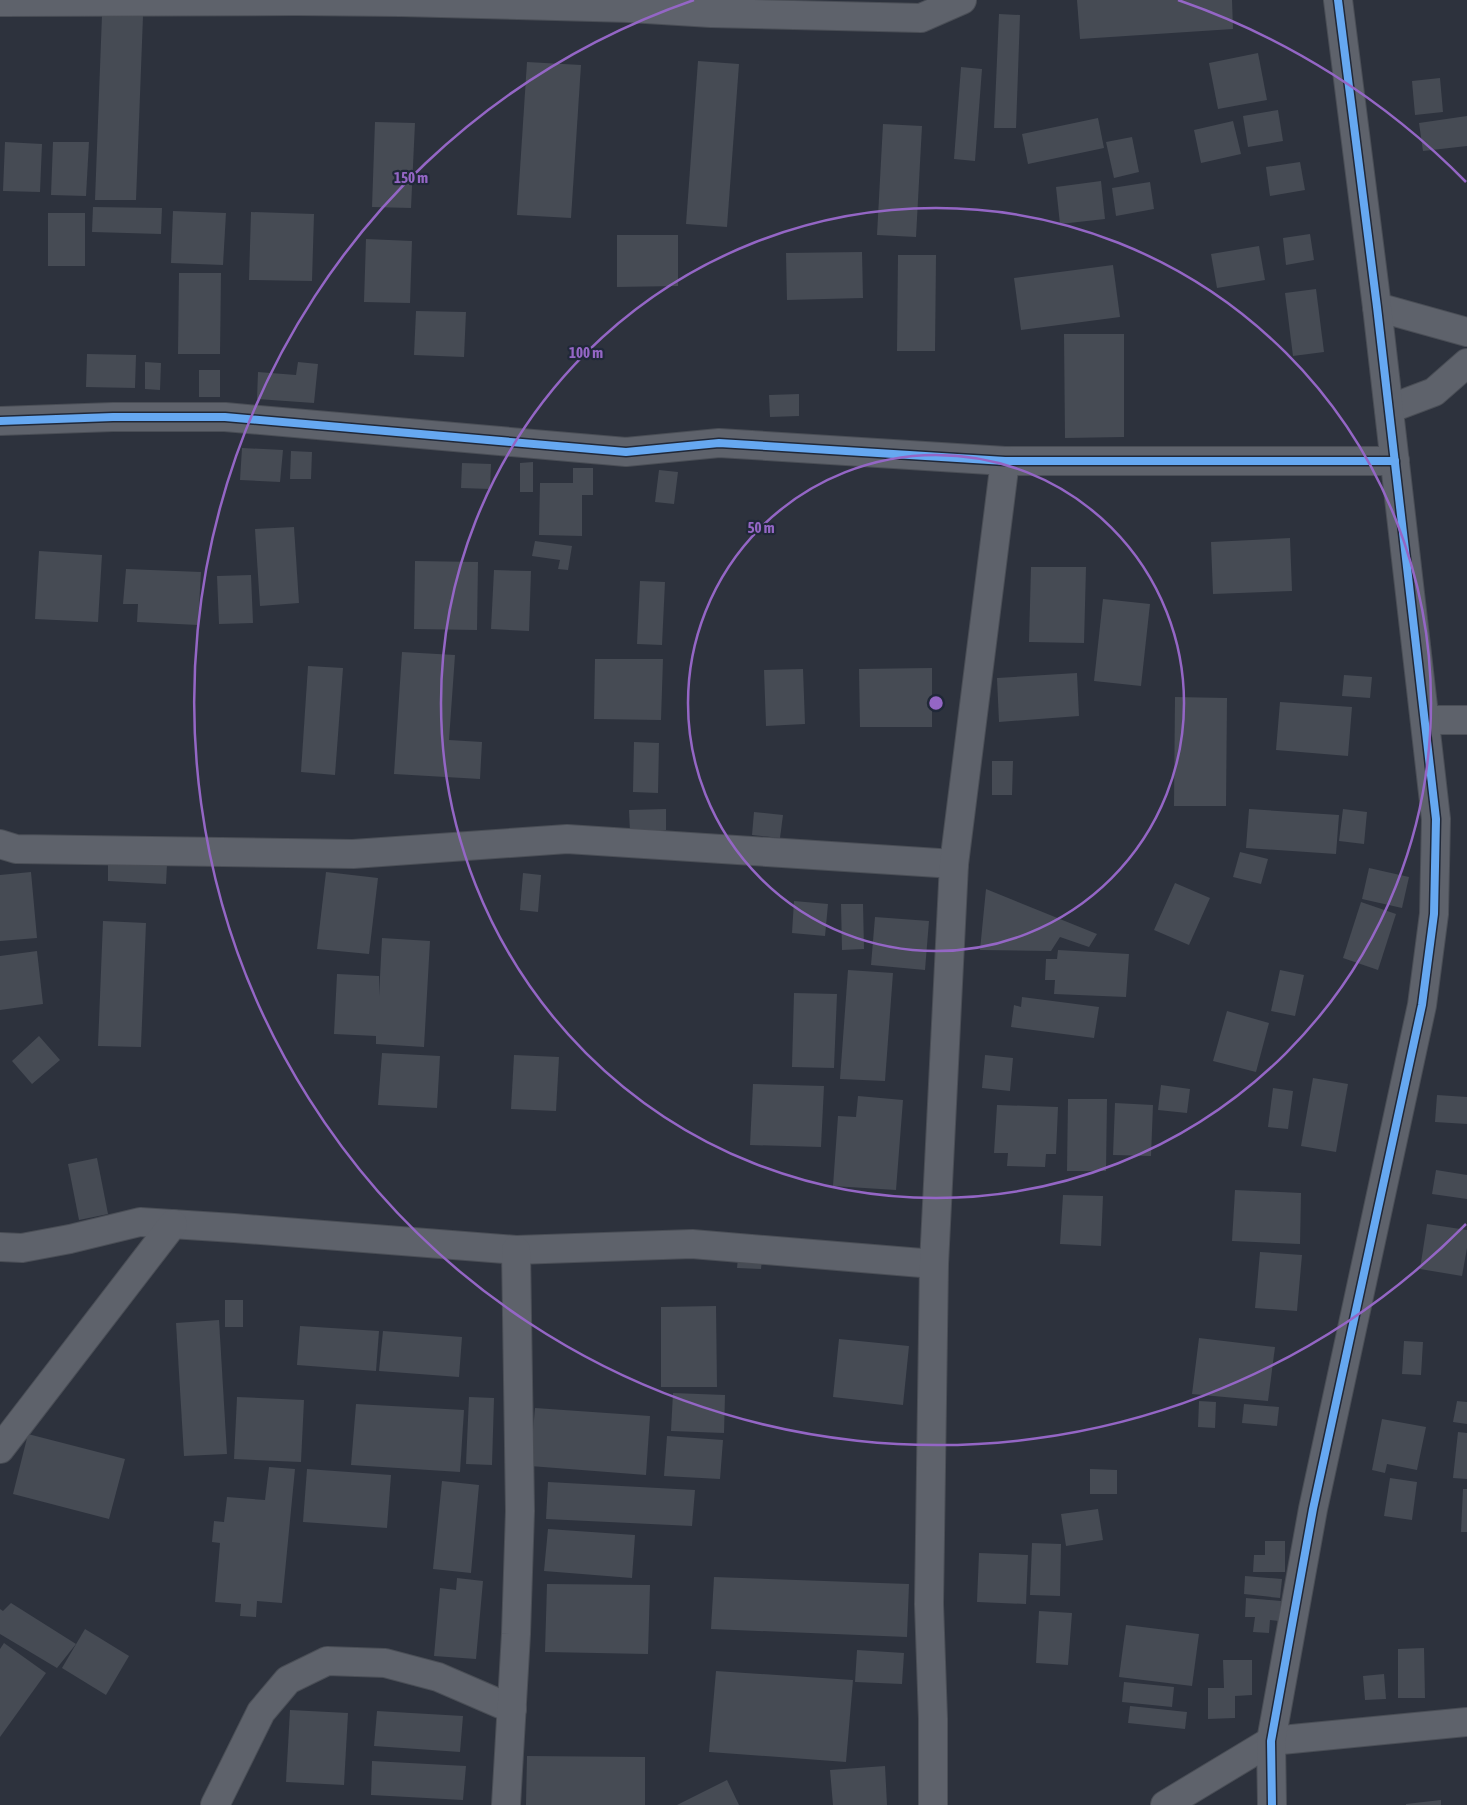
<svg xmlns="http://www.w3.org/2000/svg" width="1467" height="1805" viewBox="0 0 1467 1805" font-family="'Asap Condensed',sans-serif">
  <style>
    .building { fill: #464b54 }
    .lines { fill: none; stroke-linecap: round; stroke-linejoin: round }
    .minor-casing { stroke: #4a4e56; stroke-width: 30 }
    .minor { stroke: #5e626b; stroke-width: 28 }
    .cycleway-casing { stroke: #202838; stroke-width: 11 }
    .cycleway { stroke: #66a8f1; stroke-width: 8 }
    .ring { fill: none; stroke: #9466c5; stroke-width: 2.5 }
    .centre { fill: #9466c5; stroke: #202838; stroke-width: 2.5 }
    .ring-label { font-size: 15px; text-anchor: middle; font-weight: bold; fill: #9466c5; stroke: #202838; stroke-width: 4.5; stroke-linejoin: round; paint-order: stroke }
  </style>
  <rect width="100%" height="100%" fill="#2d323d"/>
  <g class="building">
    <polygon points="1077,0 1232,0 1233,29 1080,39"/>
    <polygon points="999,14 1020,15 1016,128 994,128"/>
    <polygon points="102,15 143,16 136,200 95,200"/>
    <polygon points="1258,53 1267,100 1218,109 1209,63"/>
    <polygon points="698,61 739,64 727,227 686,224"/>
    <polygon points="527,62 581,65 571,218 517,215"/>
    <polygon points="961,67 982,69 975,161 954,159"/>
    <polygon points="1440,78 1443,112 1415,115 1412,81"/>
    <polygon points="1278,110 1283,141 1248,147 1243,116"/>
    <polygon points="1467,116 1467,146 1423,151 1419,123"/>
    <polygon points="1098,118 1104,148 1028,164 1022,134"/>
    <polygon points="1233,121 1241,154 1201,163 1194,130"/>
    <polygon points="375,122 415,123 411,208 372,207"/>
    <polygon points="883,124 922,126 916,237 877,235"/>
    <polygon points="1132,137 1139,172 1114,178 1106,142"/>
    <polygon points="5,142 42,144 40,192 3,191"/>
    <polygon points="53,142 89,142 86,196 51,195"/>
    <polygon points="1300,162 1305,190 1270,196 1266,167"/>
    <polygon points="1101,181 1105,219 1060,224 1056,187"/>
    <polygon points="1150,182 1154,209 1116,216 1112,188"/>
    <polygon points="93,207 162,208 161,234 92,232"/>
    <polygon points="173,211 226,213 223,265 171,263"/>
    <polygon points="251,212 314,214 312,281 249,280"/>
    <rect x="48" y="213" width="37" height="53"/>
    <polygon points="1310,234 1314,260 1286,265 1283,238"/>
    <polygon points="617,235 678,235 678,286 617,287"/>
    <polygon points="366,239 412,241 410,303 364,302"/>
    <polygon points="1259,246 1265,280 1217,288 1211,254"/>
    <polygon points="862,252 863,298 787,300 786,253"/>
    <polygon points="898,255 936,255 935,351 897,351"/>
    <polygon points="1113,265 1120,317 1021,330 1014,278"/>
    <polygon points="179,273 221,273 220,354 178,354"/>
    <polygon points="1316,289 1324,352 1293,356 1285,293"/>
    <polygon points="416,311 466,312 464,357 414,355"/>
    <polygon points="1064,334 1124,334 1124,437 1065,438"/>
    <polygon points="87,354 136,355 135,388 86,387"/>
    <polygon points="145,362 161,363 160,390 145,389"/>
    <polygon points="298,362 318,364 314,403 257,399 258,372 296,375"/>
    <rect x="199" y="370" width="21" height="27"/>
    <polygon points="799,394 799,416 770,417 769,395"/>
    <polygon points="242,448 283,450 280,482 240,480"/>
    <polygon points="291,451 312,452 311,479 290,479"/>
    <polygon points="533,462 533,492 520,492 520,463"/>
    <polygon points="462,463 491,464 490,489 461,488"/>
    <polygon points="573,468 593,468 593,495 582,495 582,536 539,535 540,483 573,483"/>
    <polygon points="659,470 678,472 674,504 655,502"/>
    <polygon points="294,527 299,603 260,606 255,529"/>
    <polygon points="1290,538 1292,591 1213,594 1211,542"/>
    <polygon points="535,541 572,546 568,570 558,569 560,560 532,556"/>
    <polygon points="39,551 102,555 98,622 35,619"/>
    <polygon points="415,561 478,562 477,630 414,629"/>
    <polygon points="1031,567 1086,567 1084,643 1029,642"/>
    <polygon points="126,569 201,572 198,625 137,622 138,604 123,604"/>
    <polygon points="494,570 531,571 529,631 491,629"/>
    <polygon points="251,575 253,623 219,624 217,576"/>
    <polygon points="640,581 665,582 662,645 637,644"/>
    <polygon points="1103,599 1150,604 1141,686 1094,681"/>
    <polygon points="402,652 455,655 449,740 482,742 480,779 394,774"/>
    <polygon points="595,659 663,659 661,720 594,719"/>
    <polygon points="308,666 343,668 335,775 301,772"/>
    <polygon points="932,668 932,727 860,727 859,669"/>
    <polygon points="803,669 805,724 766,726 764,670"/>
    <polygon points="1077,673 1079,716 999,722 997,678"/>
    <polygon points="1344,675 1372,677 1370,698 1342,696"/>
    <polygon points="1175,697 1227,698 1226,806 1174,806"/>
    <polygon points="1280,702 1352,707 1348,756 1276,750"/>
    <polygon points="634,742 659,743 658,793 633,792"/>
    <polygon points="992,761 1013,761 1012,795 992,795"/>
    <polygon points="666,809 666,830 630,832 629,810"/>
    <polygon points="1249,809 1339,815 1336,854 1246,848"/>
    <polygon points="1343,809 1367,812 1364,844 1339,841"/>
    <polygon points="754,812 783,815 780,838 752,835"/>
    <polygon points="1240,852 1268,859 1261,884 1233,877"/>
    <polygon points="108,861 167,864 166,884 108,881"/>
    <polygon points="1369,868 1409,877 1402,908 1362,899"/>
    <polygon points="31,872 37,938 0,941 0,875"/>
    <polygon points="326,872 378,878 369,954 317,949"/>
    <polygon points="523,873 541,875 538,912 520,910"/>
    <polygon points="1175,883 1210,898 1189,945 1154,930"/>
    <polygon points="986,889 1097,934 1089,947 1060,937 1051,951 980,950"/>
    <polygon points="794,901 828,904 825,936 792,933"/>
    <polygon points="1361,902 1396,914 1378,970 1343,958"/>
    <polygon points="841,904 863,904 864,949 842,950"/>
    <polygon points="875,917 929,921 925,970 871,965"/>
    <polygon points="103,921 146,923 141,1047 98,1046"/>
    <polygon points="382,938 430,941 424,1047 376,1044 376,1036 334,1034 337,974 379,976 379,996"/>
    <polygon points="1058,950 1129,954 1126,997 1054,994 1055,980 1045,980 1046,959 1057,959"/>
    <polygon points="37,951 43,1004 0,1010 0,956"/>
    <polygon points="848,970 893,973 885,1081 840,1079"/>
    <polygon points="1280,970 1304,975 1295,1016 1271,1011"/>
    <polygon points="794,993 837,994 834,1068 792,1067"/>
    <polygon points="1022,997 1099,1007 1094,1038 1011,1027 1014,1005 1021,1007"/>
    <polygon points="1227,1011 1269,1023 1256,1072 1213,1061"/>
    <polygon points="39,1036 60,1060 32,1084 12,1061"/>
    <polygon points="382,1053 440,1056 437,1108 378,1105"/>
    <polygon points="514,1055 559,1057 556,1111 511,1109"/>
    <polygon points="985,1055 1013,1058 1010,1091 982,1088"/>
    <polygon points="1313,1078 1348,1084 1336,1152 1301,1146"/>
    <polygon points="753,1084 824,1086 821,1147 750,1145"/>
    <polygon points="1161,1085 1190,1089 1187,1113 1158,1110"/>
    <polygon points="1273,1088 1293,1091 1288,1129 1268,1127"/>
    <polygon points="1437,1095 1467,1097 1467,1124 1435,1122"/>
    <polygon points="858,1096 903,1100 896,1190 833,1186 838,1116 856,1117"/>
    <polygon points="1068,1099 1107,1099 1106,1171 1067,1171"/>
    <polygon points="1115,1103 1153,1105 1151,1156 1113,1155"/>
    <polygon points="997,1105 1058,1107 1056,1154 1046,1154 1045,1167 1007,1166 1008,1153 994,1153"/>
    <polygon points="97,1158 108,1214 79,1220 68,1164"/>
    <polygon points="1436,1170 1467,1175 1467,1199 1432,1194"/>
    <polygon points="1235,1190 1301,1193 1300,1244 1232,1241"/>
    <polygon points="1063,1195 1103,1196 1101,1246 1060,1244"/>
    <polygon points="1427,1224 1467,1230 1467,1248 1462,1276 1420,1269"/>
    <polygon points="740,1236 764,1238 761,1269 737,1268"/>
    <polygon points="1260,1252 1302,1255 1297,1311 1255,1308"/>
    <rect x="225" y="1300" width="18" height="27"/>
    <polygon points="716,1306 717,1387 661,1387 661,1307"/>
    <polygon points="219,1320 227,1454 184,1456 176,1323"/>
    <polygon points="300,1326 379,1331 376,1371 297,1365"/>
    <polygon points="383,1331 462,1337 459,1377 379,1371"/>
    <polygon points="1199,1338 1275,1347 1268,1401 1192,1394"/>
    <polygon points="839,1339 909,1346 903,1405 833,1397"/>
    <polygon points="1404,1341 1423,1342 1421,1375 1402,1374"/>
    <polygon points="673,1393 725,1395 724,1433 671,1431"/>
    <polygon points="237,1397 304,1400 301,1462 234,1459"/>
    <polygon points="469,1397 494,1398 492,1465 466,1464"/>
    <polygon points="1199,1401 1216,1402 1215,1428 1198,1427"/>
    <polygon points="1457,1401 1467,1402 1467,1424 1453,1422"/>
    <polygon points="356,1404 464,1410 460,1472 351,1465"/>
    <polygon points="1244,1404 1279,1407 1277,1426 1242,1423"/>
    <polygon points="535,1408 650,1416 646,1475 530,1466"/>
    <polygon points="1382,1419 1426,1427 1417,1470 1387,1464 1385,1473 1372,1470"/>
    <polygon points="1458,1432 1467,1433 1467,1479 1453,1478"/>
    <polygon points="28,1434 125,1459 109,1519 13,1494"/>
    <polygon points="667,1436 723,1440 720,1479 664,1476"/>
    <polygon points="269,1467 295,1469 282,1603 257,1601 256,1617 240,1616 241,1604 215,1602 220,1543 212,1542 214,1521 224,1522 227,1497 265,1500"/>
    <polygon points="307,1469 391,1475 387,1528 303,1522"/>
    <polygon points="1090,1469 1117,1470 1117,1494 1090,1494"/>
    <polygon points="1390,1478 1417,1482 1412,1520 1384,1516"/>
    <polygon points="442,1481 479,1485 471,1573 433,1569"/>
    <polygon points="548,1482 695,1490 692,1526 546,1519"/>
    <polygon points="1463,1489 1467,1489 1467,1532 1461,1532"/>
    <polygon points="1098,1509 1103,1540 1066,1546 1061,1514"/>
    <polygon points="548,1529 635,1535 632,1578 544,1571"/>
    <polygon points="1265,1541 1285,1541 1285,1572 1253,1572 1254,1555 1265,1555"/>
    <polygon points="1032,1543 1061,1544 1060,1596 1030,1595"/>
    <polygon points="979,1553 1028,1555 1026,1604 977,1602"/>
    <polygon points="1245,1576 1282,1579 1280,1598 1244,1594"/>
    <polygon points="714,1577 909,1584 907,1637 711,1629"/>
    <polygon points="457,1578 483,1581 476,1659 434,1656 440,1588 456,1590"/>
    <polygon points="547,1584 650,1585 648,1654 545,1652"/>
    <polygon points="1246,1598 1281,1601 1279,1621 1270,1620 1269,1633 1253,1632 1255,1617 1245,1617"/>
    <polygon points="11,1603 76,1644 57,1668 0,1634 0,1609 3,1611"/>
    <polygon points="1039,1611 1072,1613 1068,1665 1036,1663"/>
    <polygon points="1126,1625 1199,1634 1192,1686 1119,1677"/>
    <polygon points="85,1629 129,1656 106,1695 62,1668"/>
    <polygon points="4,1643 46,1673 0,1737 0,1649"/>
    <polygon points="1424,1648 1425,1698 1398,1698 1398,1649"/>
    <polygon points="857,1650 904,1653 902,1684 855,1682"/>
    <polygon points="1223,1660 1252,1660 1252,1695 1235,1696 1235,1718 1208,1719 1208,1688 1224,1688"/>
    <polygon points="716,1671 853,1680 846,1762 709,1752"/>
    <polygon points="1384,1674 1386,1699 1365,1700 1363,1676"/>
    <polygon points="1124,1682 1174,1687 1172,1707 1122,1702"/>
    <polygon points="1130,1706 1187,1712 1185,1729 1128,1723"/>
    <polygon points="290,1710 348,1713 344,1785 286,1782"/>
    <polygon points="377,1711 463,1716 460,1752 374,1746"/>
    <polygon points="527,1756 645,1757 645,1805 526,1805"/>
    <polygon points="372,1761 466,1766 463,1800 371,1795"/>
    <polygon points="885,1766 887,1805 833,1805 830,1770"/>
    <polygon points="727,1780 739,1805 677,1805"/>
    <polygon points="1441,1800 1441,1805 1406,1805 1406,1804"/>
  </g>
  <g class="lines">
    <defs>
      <g id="minor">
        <polyline points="0,2 296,1 401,2 630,8 711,13 921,18 962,0"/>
        <polyline points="1377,307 1467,332"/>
        <polyline points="1389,409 1434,392 1467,363"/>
        <polyline points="0,421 113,417 225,417 626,452 719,443 1005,461 1395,461"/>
        <polyline points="1425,720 1467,720"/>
        <polyline points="0,844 16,849 353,854 567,839 954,864"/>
        <polyline points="0,1247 22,1248 70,1239 140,1222 234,1228 516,1250 692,1244 934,1264"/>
        <polyline points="0,1449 173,1224"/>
        <polyline points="215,1805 261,1712 288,1680 327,1661 385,1663 438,1677 512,1709"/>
        <polyline points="506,1805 516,1634 520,1511 516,1250"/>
        <polyline points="933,1805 933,1719 929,1604 934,1264 954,864 1005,461"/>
        <polyline points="1165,1805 1271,1741 1467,1722"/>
        <polyline points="1272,1805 1271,1741 1313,1509 1422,1005 1434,914 1436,819 1377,307 1338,0"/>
      </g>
    </defs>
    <use href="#minor" class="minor-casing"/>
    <use href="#minor" class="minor"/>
    <defs>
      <g id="cycleway">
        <polyline points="0,421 113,417 225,417 626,452 719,443 1005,461 1395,461"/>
        <polyline points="1272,1805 1271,1741 1313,1509 1422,1005 1434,914 1436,819 1377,307 1338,0"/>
      </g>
    </defs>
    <use href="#cycleway" class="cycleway-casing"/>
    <use href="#cycleway" class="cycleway"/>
  </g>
  <g class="ring">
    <circle cx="936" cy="703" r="248"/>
    <circle cx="936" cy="703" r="495"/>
    <path d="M1466 1224A743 743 0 1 1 694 0M1178 0A743 743 0 0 1 1466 182"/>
  </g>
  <circle cx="936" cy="703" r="8" class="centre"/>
  <g class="ring-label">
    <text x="411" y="183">150 m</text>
    <text x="586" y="358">100 m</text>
    <text x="761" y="533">50 m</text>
  </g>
</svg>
